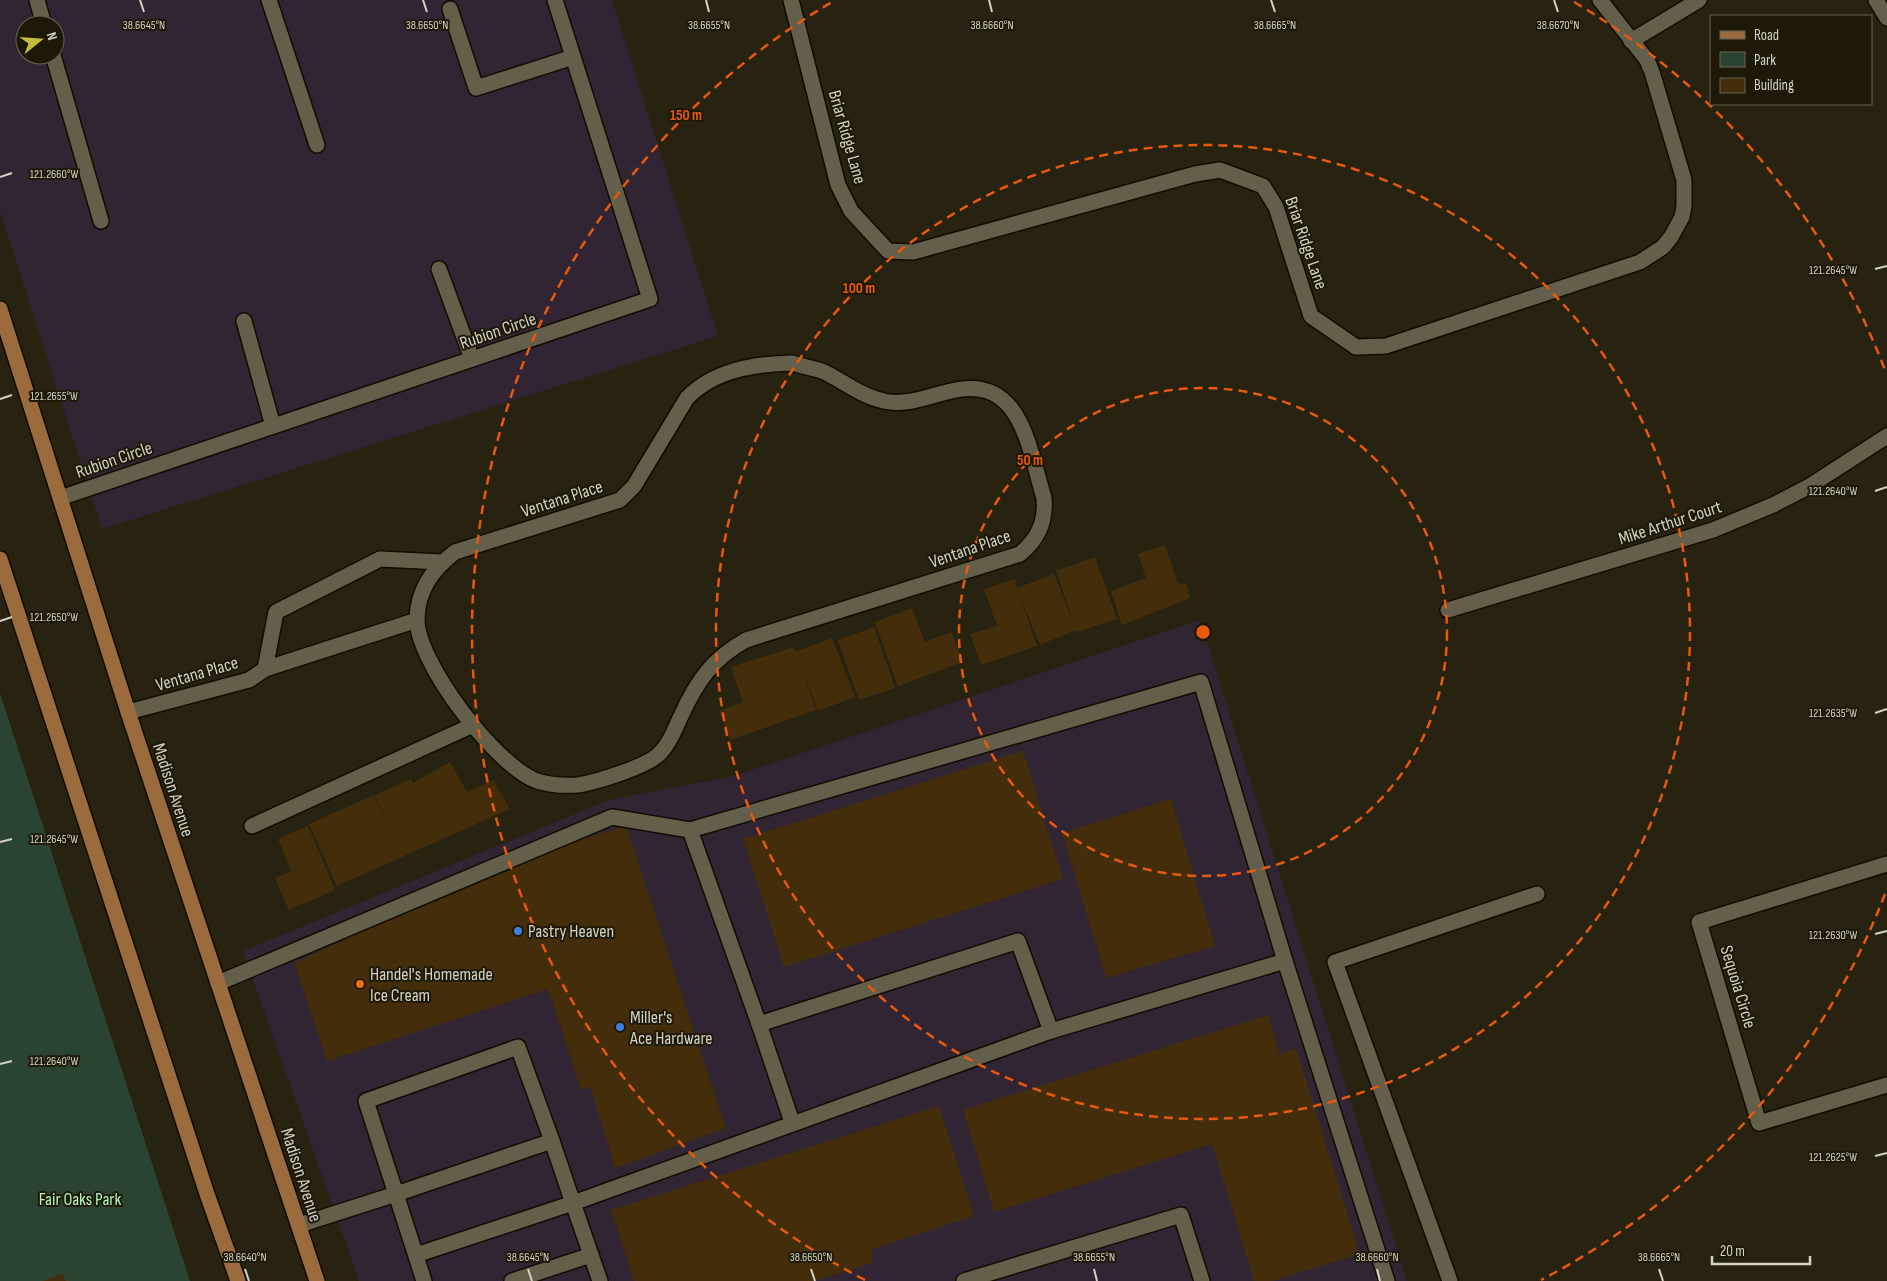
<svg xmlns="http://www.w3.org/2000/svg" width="1887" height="1281" viewBox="0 0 1887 1281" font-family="'Sofia Sans Condensed',sans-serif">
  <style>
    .commercial { fill: #312534; fill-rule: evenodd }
    .green { fill: #2b4431 }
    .building { fill: #442d0b }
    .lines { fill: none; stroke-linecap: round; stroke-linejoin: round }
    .service-casing { stroke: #100c00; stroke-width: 18 }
    .minor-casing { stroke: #100c00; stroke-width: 18 }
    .primary-casing { stroke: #100c00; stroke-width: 18 }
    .service { stroke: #645f4a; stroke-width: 15 }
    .minor { stroke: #645f4a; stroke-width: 15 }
    .primary { stroke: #9b6b3e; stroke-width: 15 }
    .ticks { fill: none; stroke: #d4d2c6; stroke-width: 2 }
    .ring { fill: none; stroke: #e8590c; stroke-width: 2.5; stroke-dasharray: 9 6 }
    .shop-dot { fill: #3f7fe0; stroke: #1e1907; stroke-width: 2 }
    .food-dot { fill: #e8710a; stroke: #1e1907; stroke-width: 2 }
    .labels { text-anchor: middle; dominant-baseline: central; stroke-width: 4; stroke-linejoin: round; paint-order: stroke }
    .street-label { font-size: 18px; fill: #d4d2c6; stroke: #1e1907 }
    .poi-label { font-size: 18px; fill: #d4d2c6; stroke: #1e1907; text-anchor: start }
    .park-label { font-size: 18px; fill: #aef5be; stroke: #1e1907 }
    .ticks-label { font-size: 12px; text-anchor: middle; fill: #d4d2c6; stroke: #1e1907; stroke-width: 4; stroke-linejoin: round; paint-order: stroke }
    .centre { fill: #e8590c; stroke: #1e1907; stroke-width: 2.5 }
    .ring-label { font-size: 15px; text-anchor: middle; font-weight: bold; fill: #e8590c; stroke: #1e1907; stroke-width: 4; stroke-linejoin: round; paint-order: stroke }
  </style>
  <rect width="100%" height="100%" fill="#272310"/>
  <g class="commercial">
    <path d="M0 0H612L718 336 102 529 0 211ZM25 25H55V55H25Z"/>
    <polygon points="1200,620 1407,1281 359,1281 243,951 609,800 734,776"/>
  </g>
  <polygon class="green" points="0,693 190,1281 0,1281"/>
  <g class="building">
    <polygon points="1165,545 1178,583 1186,584 1190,598 1122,625 1111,591 1146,578 1138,554"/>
    <polygon points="1095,557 1117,619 1077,632 1076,630 1040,645 1021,599 1037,646 981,665 970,634 997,626 984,589 1015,579 1017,588 1054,574 1075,627 1056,571"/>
    <polygon points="912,608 925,642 951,632 963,662 898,686 875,622"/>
    <polygon points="874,627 895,688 859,700 838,640"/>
    <polygon points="832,638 855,697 818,711 802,668 816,710 730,740 719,711 743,702 731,667 794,647 796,652"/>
    <polygon points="1023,751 1063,879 784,967 743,839"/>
    <polygon points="450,762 467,792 493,780 510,809 337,886 309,824 374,795 391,833 375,795 411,779 413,783"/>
    <polygon points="1171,799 1215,946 1106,978 1062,833"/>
    <polygon points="308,826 335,890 289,910 275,878 291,871 278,839"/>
    <polygon points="626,826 726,1128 615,1168 590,1087 581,1090 548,989 327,1061 294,963 455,889 557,847"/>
    <polygon points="1268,1015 1280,1054 1296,1048 1360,1254 1272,1281 1254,1281 1212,1144 994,1212 963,1110"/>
    <polygon points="939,1106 974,1216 872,1249 872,1263 815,1281 634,1281 611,1210"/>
    <polygon points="63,1274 66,1281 43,1281"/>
  </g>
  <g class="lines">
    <defs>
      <g id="service">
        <polyline points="37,0 44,25"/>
        <polyline points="269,0 317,145"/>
        <polyline points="450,9 476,88 573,57"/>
        <polyline points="53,55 101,221"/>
        <polyline points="439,269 472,359"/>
        <polyline points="244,321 273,426"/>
        <path d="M792 363C802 366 812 368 822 371 842 380 862 397 884 401 905 406 926 397 947 392 1021 371 1028 446 1044 498 1046 522 1038 539 1020 554L746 640C712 659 697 681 681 716 675 728 671 742 661 752 650 766 596 782 578 785 564 786 550 785 537 781 496 766 416 662 417 618 418 589 433 569 455 552L620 500 634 486 687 398C714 370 754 364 792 363Z"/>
        <polyline points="60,498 650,299 555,0"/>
        <polyline points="265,669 276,612 380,559 442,562"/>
        <polyline points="128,712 249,680 265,669 417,620"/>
        <polyline points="252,826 473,725"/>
        <polyline points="218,983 612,817 690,830"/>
        <polyline points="759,1024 792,1122"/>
        <polyline points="1051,1031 1285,961"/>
        <polyline points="552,1141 573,1203 1051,1031 1018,941 759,1024 690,830 1201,682 1285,961 1387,1281"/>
        <polyline points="299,1225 396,1194 366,1101 518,1047 552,1141 396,1194 424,1281"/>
        <polyline points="416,1255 573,1203 591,1255"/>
        <polyline points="512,1281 591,1255 600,1281"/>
        <polyline points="964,1281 1181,1215 1202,1281"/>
        <polyline points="1450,1281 1335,962 1537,894"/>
      </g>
      <g id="minor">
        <polyline points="791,0 838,185 851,211 888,251 913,252 1195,174 1220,170 1263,186 1276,207 1311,316 1356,347 1386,346 1640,262 1663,247 1671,237 1682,217 1684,206 1684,180 1652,72 1647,60 1600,0"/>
        <polyline points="1876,0 1887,18"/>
        <polyline points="1631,41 1699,0"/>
        <polyline points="1448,610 1713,530 1773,505 1808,487 1887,436"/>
        <polyline points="1887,864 1699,922 1759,1123 1887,1085"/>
      </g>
      <g id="primary">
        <polyline points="0,309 128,712 317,1281"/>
        <polyline points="0,559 207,1194 238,1281"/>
      </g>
    </defs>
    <use href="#service" class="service-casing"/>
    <use href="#minor" class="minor-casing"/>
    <use href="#primary" class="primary-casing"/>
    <use href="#service" class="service"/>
    <use href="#minor" class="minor"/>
    <use href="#primary" class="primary"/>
  </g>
  <path class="ticks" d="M140 0 144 12M423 0 427 12M706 0 709 12M989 0 992 12M1271 0 1275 12M1554 0 1558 12M0 177 12 173M1875 269 1887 266M0 399 12 395M1875 491 1887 487M0 621 12 617M1875 713 1887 709M0 842 12 839M1875 934 1887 931M0 1064 12 1061M1875 1156 1887 1153M245 1269 249 1281M528 1269 532 1281M811 1269 815 1281M1094 1269 1097 1281M1377 1269 1380 1281M1659 1269 1663 1281"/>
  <g class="ring">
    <circle cx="1203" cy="632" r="244"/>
    <circle cx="1203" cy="632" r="487"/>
    <path d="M1885 894A731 731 0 0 1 1541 1280M865 1280A731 731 0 0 1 832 2M1574 2A731 731 0 0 1 1885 370"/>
  </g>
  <g class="shop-dot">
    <circle cx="518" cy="931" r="5"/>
    <circle cx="620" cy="1027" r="5"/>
  </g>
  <circle class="food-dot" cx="360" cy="984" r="5"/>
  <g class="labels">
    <g class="street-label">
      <text transform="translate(847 137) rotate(74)">Briar Ridge Lane</text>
      <text transform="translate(1306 243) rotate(71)">Briar Ridge Lane</text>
      <text transform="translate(498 331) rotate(-19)">Rubion Circle</text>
      <text transform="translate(114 460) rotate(-19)">Rubion Circle</text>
      <text transform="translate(562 499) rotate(-18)">Ventana Place</text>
      <text transform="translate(1670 523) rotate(-18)">Mike Arthur Court</text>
      <text transform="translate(970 549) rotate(-19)">Ventana Place</text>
      <text transform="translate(197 674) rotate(-16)">Ventana Place</text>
      <text transform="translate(173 790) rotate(72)">Madison Avenue</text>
      <text transform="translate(1738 987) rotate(73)">Sequoia Circle</text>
      <text transform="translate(301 1175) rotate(72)">Madison Avenue</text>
    </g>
    <g class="poi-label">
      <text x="528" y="931">Pastry Heaven</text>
      <text x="370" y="974">Handel's Homemade<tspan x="370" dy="21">Ice Cream</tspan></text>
      <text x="630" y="1017">Miller's<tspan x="630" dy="21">Ace Hardware</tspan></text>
    </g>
    <g class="park-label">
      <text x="80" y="1199">Fair Oaks Park</text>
    </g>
  </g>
  <g class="ticks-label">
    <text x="144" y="29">38.6645°N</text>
    <text x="427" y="29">38.6650°N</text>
    <text x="709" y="29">38.6655°N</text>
    <text x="992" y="29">38.6660°N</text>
    <text x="1275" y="29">38.6665°N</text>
    <text x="1558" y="29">38.6670°N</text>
    <text x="54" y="178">121.2660°W</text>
    <text x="1833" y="274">121.2645°W</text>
    <text x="54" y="400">121.2655°W</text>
    <text x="1833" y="495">121.2640°W</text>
    <text x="54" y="621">121.2650°W</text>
    <text x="1833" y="717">121.2635°W</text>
    <text x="54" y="843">121.2645°W</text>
    <text x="1833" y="939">121.2630°W</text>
    <text x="54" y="1065">121.2640°W</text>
    <text x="1833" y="1161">121.2625°W</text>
    <text x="245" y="1261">38.6640°N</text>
    <text x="528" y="1261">38.6645°N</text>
    <text x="811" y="1261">38.6650°N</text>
    <text x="1094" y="1261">38.6655°N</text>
    <text x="1377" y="1261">38.6660°N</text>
    <text x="1659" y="1261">38.6665°N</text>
  </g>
  <circle cx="1203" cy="632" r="8" class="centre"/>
  <g class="ring-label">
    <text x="686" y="120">150 m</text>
    <text x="859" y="293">100 m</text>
    <text x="1030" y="465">50 m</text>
  </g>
  <rect x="1710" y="15" width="162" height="90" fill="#1e1907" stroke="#676353"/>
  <rect x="1720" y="31" width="25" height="8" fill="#9b6b3e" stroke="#676353"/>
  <text x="1754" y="40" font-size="15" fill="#d4d2c6">Road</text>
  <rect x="1720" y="52" width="25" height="15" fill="#2b4431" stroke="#676353"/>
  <text x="1754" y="65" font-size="15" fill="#d4d2c6">Park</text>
  <rect x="1720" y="78" width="25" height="15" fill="#442d0b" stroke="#676353"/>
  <text x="1754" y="90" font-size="15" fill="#d4d2c6">Building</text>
  <g transform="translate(40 40) rotate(73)"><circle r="24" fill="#1e1907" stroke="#676353"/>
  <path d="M0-4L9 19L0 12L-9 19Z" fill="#c6bc3c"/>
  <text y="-8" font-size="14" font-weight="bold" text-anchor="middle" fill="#d4d2c6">N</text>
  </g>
  <path d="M1712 1256v8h98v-8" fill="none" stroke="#d4d2c6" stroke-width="2.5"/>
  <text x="1720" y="1256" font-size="15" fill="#d4d2c6" stroke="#1e1907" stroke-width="4" paint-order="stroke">20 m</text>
</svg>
